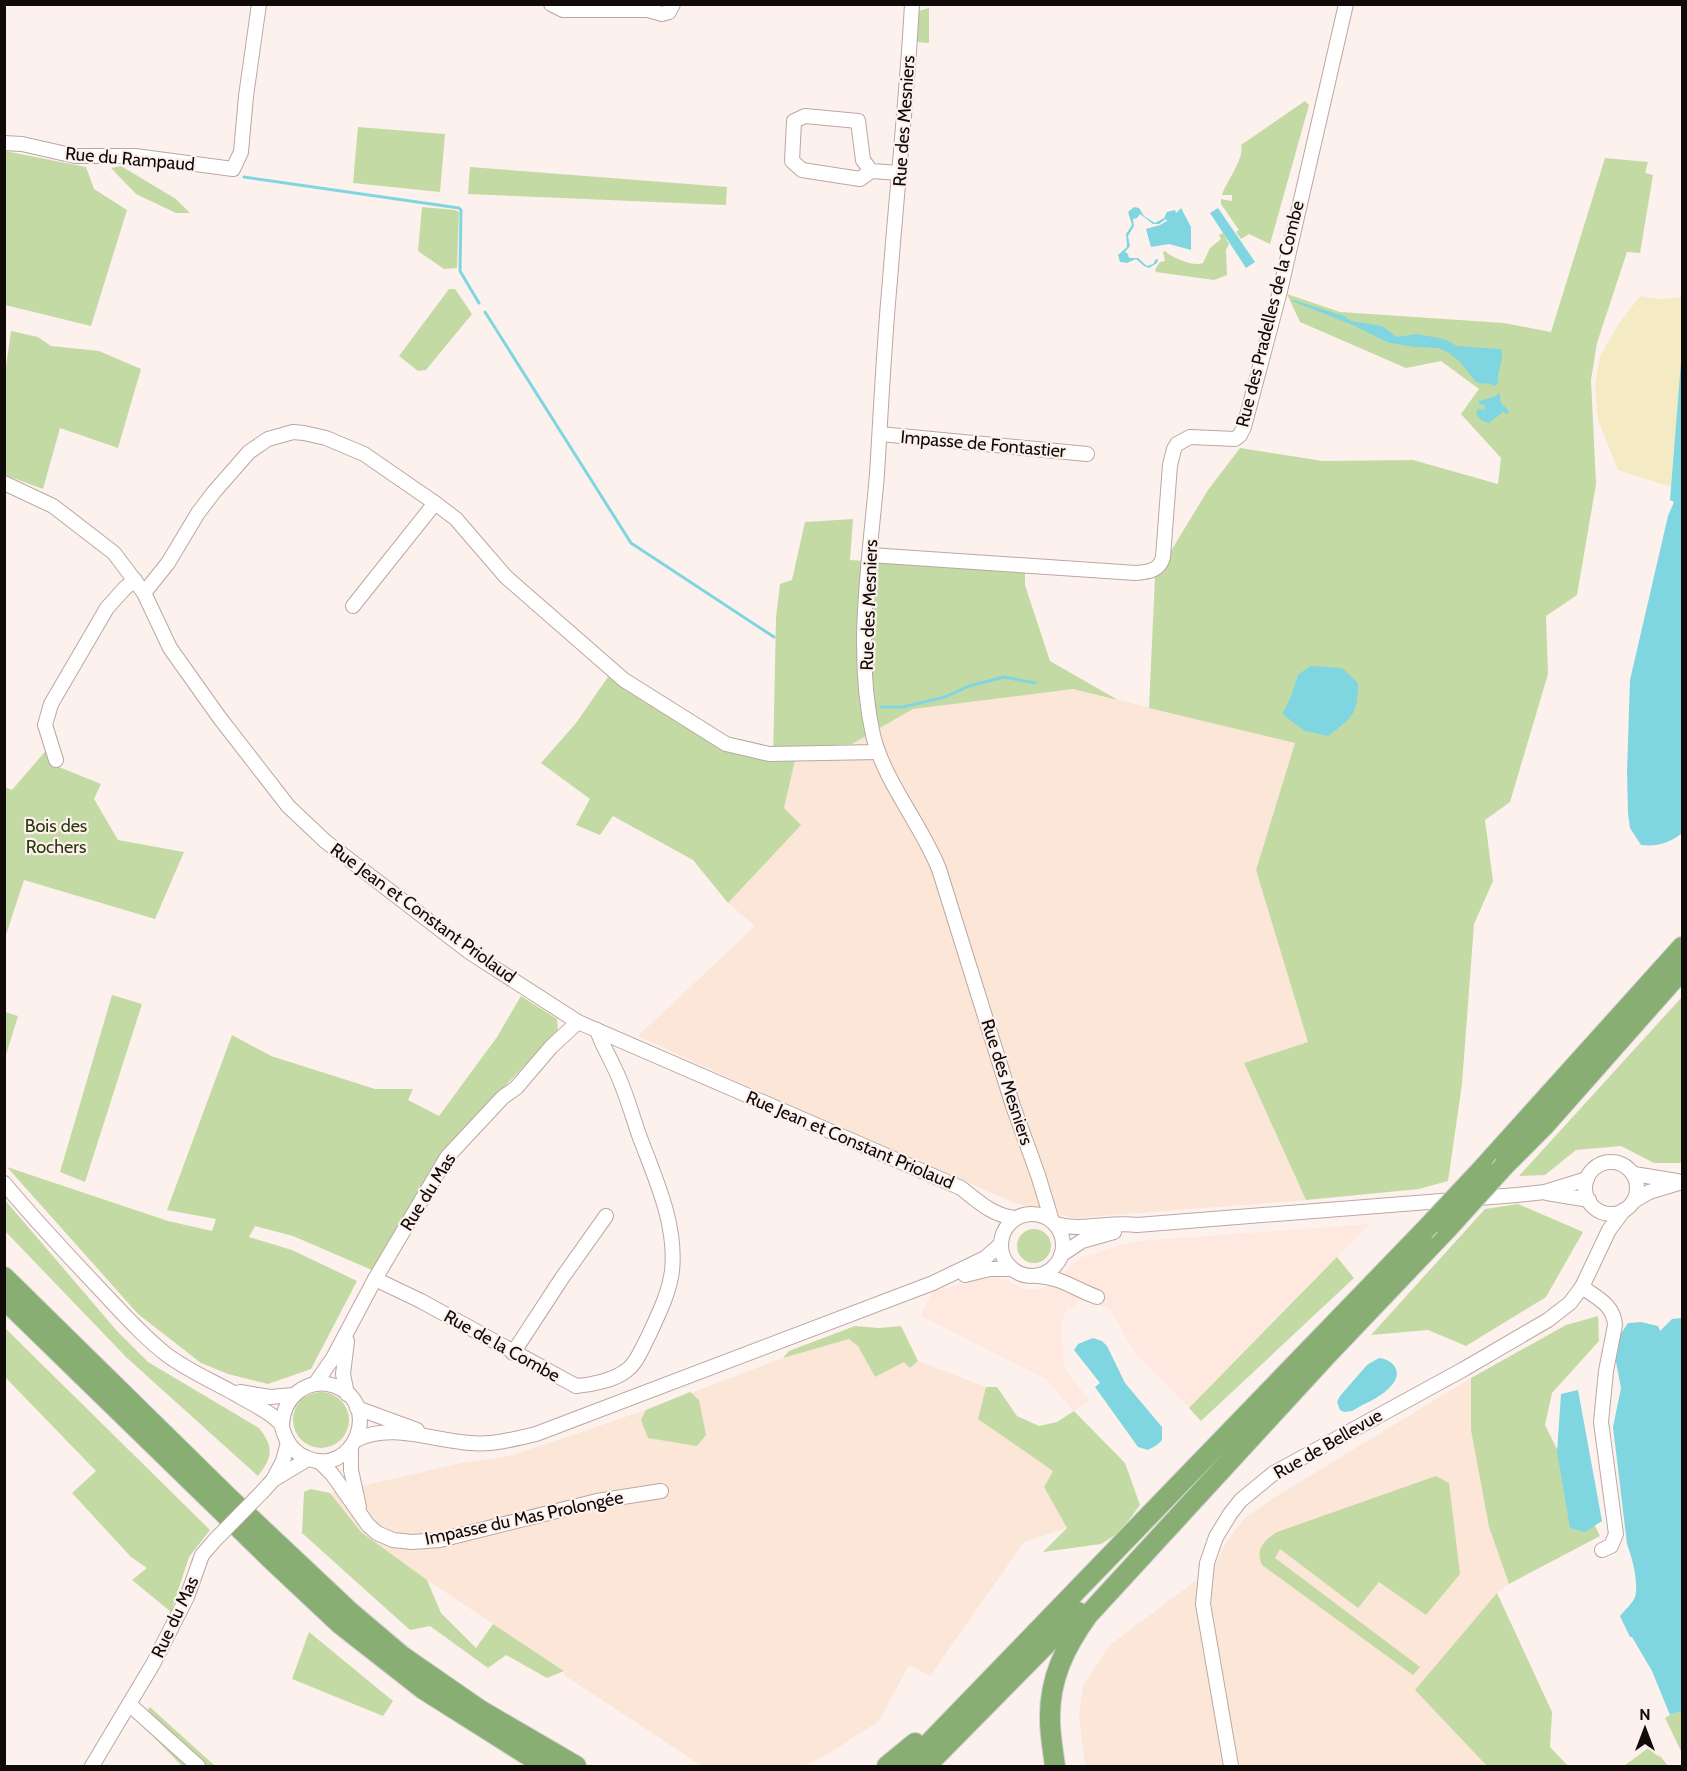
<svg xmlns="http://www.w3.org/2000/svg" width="1687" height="1771" viewBox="0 0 1687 1771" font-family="Cabin,sans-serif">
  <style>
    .built { fill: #fee8df }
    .industrial { fill: #fbe6d7 }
    .green { fill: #c4daa4 }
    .sand { fill: #f4ebc5 }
    .water { fill: #7fd6e0 }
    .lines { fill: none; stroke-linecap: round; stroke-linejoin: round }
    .stream { stroke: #7fd6e0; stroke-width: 3 }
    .minor-casing { stroke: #baa8a1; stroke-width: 16 }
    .highway-casing { stroke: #d4d3d3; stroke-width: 22 }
    .minor { stroke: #fff; stroke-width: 14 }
    .highway { stroke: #88ae73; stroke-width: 20 }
    .minor-bridge-casing { stroke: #baa8a1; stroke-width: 16; stroke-linecap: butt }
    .highway-bridge-casing { stroke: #d4d3d3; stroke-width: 22; stroke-linecap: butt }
    .minor-bridge { stroke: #fff; stroke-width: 14 }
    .highway-bridge { stroke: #88ae73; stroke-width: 20 }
    .labels { text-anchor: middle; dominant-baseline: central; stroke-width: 4.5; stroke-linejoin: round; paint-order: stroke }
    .street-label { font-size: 18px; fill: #100a08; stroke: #fdf1ed }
    .park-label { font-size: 18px; fill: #2b3a0e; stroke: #fdf1ed }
  </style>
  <rect width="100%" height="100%" fill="#fdf1ed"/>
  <polygon class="built" points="1370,1224 1189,1408 1135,1353 1110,1309 1097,1304 1078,1300 1075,1308 1068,1306 1060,1326 1065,1370 1090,1401 1074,1411 1046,1379 921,1316 933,1291 995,1276 1025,1289 1038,1289 1051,1285 1080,1258 1121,1245 1140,1241"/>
  <g class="industrial">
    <polygon points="1074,689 1295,743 1256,870 1308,1042 1244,1063 1306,1200 1073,1218 1015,1203 784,1103 638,1036 755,926 728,903 800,825 784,808 798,747 852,744 913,709"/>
    <polygon points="849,1339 858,1346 875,1377 905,1361 910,1368 918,1361 986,1387 978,1419 1053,1471 1044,1487 1067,1528 1024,1542 930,1676 909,1665 879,1721 828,1754 803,1766 702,1766 564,1675 564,1671 427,1580 361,1532 330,1493 462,1463 510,1456 646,1410 783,1358"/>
    <polygon points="1471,1378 1471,1430 1489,1527 1509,1584 1497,1593 1415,1690 1487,1766 1085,1766 1079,1714 1083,1686 1109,1646 1214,1567 1227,1541 1244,1519 1272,1499"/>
  </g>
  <g class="green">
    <polygon points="929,8 929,43 917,42 919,11"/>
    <path d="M1305 101 1309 105 1270 244 1249 234 1241 239 1236 232 1239 230 1221 204V199L1232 201V195H1222C1226 182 1245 158 1241 145Z"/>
    <polygon points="358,127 445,134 440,192 353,183"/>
    <polygon points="5,151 86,167 94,189 127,210 91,326 5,305"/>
    <polygon points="1605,158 1648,162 1645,173 1653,175 1640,253 1627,252 1597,343 1591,380 1596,484 1577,595 1546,616 1548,674 1510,802 1485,820 1493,881 1474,924 1462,1084 1448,1181 1419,1189 1306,1200 1244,1063 1308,1042 1256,870 1295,743 1149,708 1155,577 1208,490 1240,448 1323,461 1413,460 1498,484 1501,458 1461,414 1479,389 1441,361 1406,368 1300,322 1287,294 1340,312 1504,323 1551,332"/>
    <polygon points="121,166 176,199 190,213 176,213 136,194 111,168"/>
    <polygon points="470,167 727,187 726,205 468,194"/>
    <polygon points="422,207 455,210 459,212 457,268 444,269 418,251"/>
    <path d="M1223 233 1229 244 1226 250 1227 275 1214 280 1156 272 1155 270 1160 262 1165 261 1163 252 1165 251C1172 258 1194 267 1203 263L1210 248 1221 239 1219 235Z"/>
    <polygon points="449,289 455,289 472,314 426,370 418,371 399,356"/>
    <polygon points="11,331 38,337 51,346 99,351 141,369 118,448 60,428 43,489 5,475 4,381"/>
    <polygon points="853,519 850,560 1025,570 1025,585 1050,661 1118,700 1073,689 913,709 852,744 798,747 784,808 801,825 728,903 693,860 613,816 600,835 576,825 590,799 541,763 576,723 610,674 719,747 773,760 776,618 780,584 792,580 805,522"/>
    <polygon points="49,747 49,763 101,784 94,799 118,840 184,852 155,919 24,880 5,938 5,787 12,790"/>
    <polygon points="112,995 142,1004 85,1182 60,1172"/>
    <polygon points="521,996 557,1019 558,1030 440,1155 372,1270 293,1236 255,1226 249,1237 292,1250 357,1281 311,1369 268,1384 228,1374 201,1363 138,1314 7,1167 168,1221 212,1231 216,1219 167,1210 232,1035 271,1056 375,1089 413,1089 408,1100 439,1116 497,1037"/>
    <polygon points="1682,997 1682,1163 1654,1163 1621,1146 1576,1150 1545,1175 1519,1176"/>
    <polygon points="5,1012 18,1016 5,1058 4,1012"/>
    <path d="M5 1200 117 1331 148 1362 259 1428C274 1447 273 1457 258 1476L127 1358 5 1231Z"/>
    <polygon points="1518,1204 1583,1232 1546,1297 1466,1346 1428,1330 1371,1335 1485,1209"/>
    <circle cx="1034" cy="1246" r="17"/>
    <polygon points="1337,1257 1354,1278 1201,1421 1189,1408"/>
    <polygon points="1598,1316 1599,1341 1552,1393 1545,1425 1600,1536 1509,1584 1489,1527 1471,1430 1471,1378 1566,1325"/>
    <polygon points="855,1326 879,1328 901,1326 918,1361 910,1368 904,1362 875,1377 858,1346 849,1339 783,1358 789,1351"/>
    <polygon points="5,1328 210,1530 189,1557 171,1612 132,1580 147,1568 131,1557 72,1493 96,1471 5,1377"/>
    <polygon points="986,1387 997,1387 1017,1416 1039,1426 1057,1422 1074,1411 1125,1463 1140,1505 1120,1532 1101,1544 1043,1552 1067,1528 1044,1487 1053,1471 978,1419"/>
    <circle cx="321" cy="1420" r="28"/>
    <polygon points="690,1392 699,1400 706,1435 697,1446 648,1438 641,1420 646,1410"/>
    <path d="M1436 1476 1449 1483 1460 1574 1426 1615 1379 1582 1358 1608 1280 1549 1275 1558 1420 1667 1413 1675 1262 1565C1255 1549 1264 1541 1277 1532Z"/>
    <polygon points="311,1489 330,1493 361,1532 427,1580 441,1613 476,1648 493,1624 564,1671 547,1678 506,1655 488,1668 430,1626 410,1630 302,1533 304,1492"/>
    <polygon points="1497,1593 1552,1712 1550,1747 1568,1766 1487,1766 1415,1690"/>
    <polygon points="309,1632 393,1701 383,1716 292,1679"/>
    <polygon points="150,1707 215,1766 182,1766 138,1721"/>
    <polygon points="1682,1711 1682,1753 1665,1718 1670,1715"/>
    <polygon points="1652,1746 1668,1766 1624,1766 1651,1746"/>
  </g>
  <polygon class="sand" points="1640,296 1660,299 1682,297 1682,349 1671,487 1618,470 1598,420 1595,386 1600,356 1618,325"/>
  <g class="water">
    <polygon points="1134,207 1139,208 1144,216 1155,223 1164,218 1167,212 1175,210 1176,213 1181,208 1191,227 1191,250 1169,244 1151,247 1146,229 1160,225 1167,221 1166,219 1159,224 1153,224 1140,214 1137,218 1133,219 1134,226 1128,236 1130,246 1125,252 1128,254 1129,258 1138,258 1147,266 1153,264 1156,259 1158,259 1157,263 1149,268 1144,266 1136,259 1127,263 1120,262 1118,255 1127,247 1126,234 1132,225 1128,212"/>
    <polygon points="1218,208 1255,262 1246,268 1210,213"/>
    <path d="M1293 300 1344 316 1351 321 1382 326 1397 337 1417 334 1444 339 1457 346 1501 349C1505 360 1496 372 1498 383L1494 386 1491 384 1477 383 1459 361 1449 353 1438 348 1416 347 1389 343 1353 325 1292 301Z"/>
    <path d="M1682 349V833C1670 843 1657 847 1641 845L1630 828 1628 813 1627 772 1630 680 1668 516 1674 502 1670 500Z"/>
    <polygon points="1499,392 1501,403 1508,410 1509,414 1503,412 1489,423 1482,421 1476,414 1478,409 1484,410 1486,406 1479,404 1479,401 1496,396"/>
    <path d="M1310 666 1342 668 1358 683C1358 714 1353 717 1328 736L1305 731 1282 714 1290 699 1298 675Z"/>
    <path d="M1682 1318V1711L1670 1715 1652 1671 1632 1637H1630L1620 1616C1624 1611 1633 1603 1635 1597 1639 1583 1632 1557 1627 1544L1613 1427 1621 1388 1615 1357 1616 1341 1628 1323 1641 1322 1658 1326 1660 1331 1672 1319Z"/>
    <polygon points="1093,1338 1102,1341 1107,1346 1125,1383 1162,1427 1162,1440 1157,1445 1148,1450 1138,1447 1095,1387 1100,1383 1074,1350 1078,1344"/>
    <path d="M1379 1358C1396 1360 1404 1375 1389 1388 1380 1398 1363 1404 1352 1411L1344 1412 1340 1410 1337 1402 1340 1396 1367 1365Z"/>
    <polygon points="1578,1390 1602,1521 1585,1532 1570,1528 1557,1452 1561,1394"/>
  </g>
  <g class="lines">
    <g class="stream">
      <polyline points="244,177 459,208 461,210 460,271 479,303"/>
      <polyline points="485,312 631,543 774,637"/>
      <polyline points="881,707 903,707 945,697 969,686 1004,677 1035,683"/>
    </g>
    <defs>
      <g id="minor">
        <polyline points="551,4 563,10 633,10"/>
        <polyline points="643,4 633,10 648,10 662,14 669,12 673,4"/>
        <path d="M912 4C907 97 897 188 890 280 884 344 881 409 877 474 870 559 854 650 873 735 884 781 921 824 939 869L1013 1106 1038 1175 1052 1221"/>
        <polyline points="4,143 22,144 75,156 135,156 233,169 241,152 246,96 259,4"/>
        <polyline points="871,171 863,160 858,121 805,116 794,121 792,161 802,170 860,179 871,171 900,173"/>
        <polyline points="880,434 1087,454"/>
        <path d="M4 483 53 506 114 553 144 593 170 648 219 717 288 806 325 841 468 951 578 1022 961 1188C979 1202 993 1216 1016 1218"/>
        <path d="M870 555 1136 573C1149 572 1160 570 1163 557L1170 465 1174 449 1177 444 1190 437 1235 439 1240 435 1244 427 1280 291 1346 4"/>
        <polyline points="144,593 168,563 198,513 214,492 249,452 268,439 293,432 304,433 326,438 364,454 435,503 456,519 506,577 624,680 726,744 769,754 878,752"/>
        <polyline points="353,606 435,503"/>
        <polyline points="56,760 45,725 51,704 107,608 125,588 135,580"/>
        <circle cx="1611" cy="1188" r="26"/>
        <polyline points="1634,1174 1677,1181"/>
        <path d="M4 1183C33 1218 65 1252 96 1285 119 1309 141 1335 167 1355 190 1372 215 1382 239 1396 252 1404 271 1412 280 1423 283 1427 283 1432 285 1436 289 1446 297 1454 307 1458 353 1478 384 1404 335 1386 307 1376 283 1398 282 1425"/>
        <polyline points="1547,1193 1589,1200"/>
        <polyline points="1634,1201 1649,1192 1682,1182"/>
        <circle cx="1032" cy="1245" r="31"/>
        <path d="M1056 1224C1082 1232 1110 1221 1137 1225L1517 1195 1545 1192 1587 1179"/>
        <polyline points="1061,1255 1082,1241 1114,1232"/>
        <polyline points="965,1275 990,1269 1012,1269"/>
        <path d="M1038 1276C1060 1277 1077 1290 1097 1297"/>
        <path d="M375 1279 421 1301 576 1386C591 1385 615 1380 627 1370 637 1363 643 1346 649 1335 658 1315 669 1294 672 1271 677 1224 655 1178 639 1135 631 1112 625 1089 614 1067 608 1054 601 1043 597 1030"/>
        <path d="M1582 1287C1597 1298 1614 1305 1615 1325L1606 1371 1601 1422 1616 1534 1611 1546 1602 1550"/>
        <polyline points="347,1341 343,1374 347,1394"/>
        <polyline points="513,1353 562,1278 606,1216"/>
        <polyline points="315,1384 333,1358 375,1279 447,1157 503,1097 516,1088 551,1047 578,1022"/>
        <polyline points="240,1392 270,1397 294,1395"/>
        <polyline points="357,1408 417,1430"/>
        <path d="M356 1440C391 1422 434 1441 471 1443 493 1445 515 1439 536 1434L933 1283 985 1258 1000 1245"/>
        <polyline points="351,1448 351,1470 359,1507"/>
        <polyline points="319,1461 332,1474 368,1525 377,1533 393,1540 412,1542 440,1540 597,1501 661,1491"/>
        <polyline points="274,1478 283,1461 288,1442"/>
        <polyline points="263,1491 273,1480 308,1459"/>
        <polyline points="129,1704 198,1766"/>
        <polyline points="92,1766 153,1664 187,1597 202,1555 215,1540"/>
        <polyline points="1231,1766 1203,1604 1207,1563 1216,1537 1230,1514 1241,1500 1274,1473 1464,1369 1548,1320 1570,1303 1582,1287 1609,1230 1624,1210"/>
      </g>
      <g id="highway">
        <polyline points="1504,1166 1544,1126 1682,970"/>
        <polyline points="1483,1168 1682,947"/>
        <polyline points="4,1277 230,1499 349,1611 402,1656 480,1710 576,1766"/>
        <polyline points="4,1299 273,1561 340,1624 423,1689 545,1766"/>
        <polyline points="887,1766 915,1743"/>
        <polyline points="907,1766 1424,1231"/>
        <polyline points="926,1766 1078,1612"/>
        <path d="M1055 1766C1053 1751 1050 1735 1050 1720 1049 1679 1065 1647 1088 1615L1326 1356 1447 1229"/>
      </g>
    </defs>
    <use href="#minor" class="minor-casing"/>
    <use href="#highway" class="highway-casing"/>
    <use href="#minor" class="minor"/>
    <use href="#highway" class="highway"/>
    <defs>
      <polyline id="minor-bridge" points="215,1540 263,1491"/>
      <g id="highway-bridge">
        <polyline points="1447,1229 1504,1166"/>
        <polyline points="1424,1231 1483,1168"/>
      </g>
    </defs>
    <use href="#minor-bridge" class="minor-bridge-casing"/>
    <use href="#highway-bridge" class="highway-bridge-casing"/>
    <use href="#minor-bridge" class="minor-bridge"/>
    <use href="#highway-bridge" class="highway-bridge"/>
  </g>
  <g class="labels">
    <g class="street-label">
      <text transform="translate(904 121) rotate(-86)">Rue des Mesniers</text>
      <text transform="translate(130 159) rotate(5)">Rue du Rampaud</text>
      <text transform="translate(1270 314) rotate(-76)">Rue des Pradelles de la Combe</text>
      <text transform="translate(983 444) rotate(5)">Impasse de Fontastier</text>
      <text transform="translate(869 605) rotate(-88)">Rue des Mesniers</text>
      <text transform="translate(423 913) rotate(36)">Rue Jean et Constant Priolaud</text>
      <text transform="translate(1007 1082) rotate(72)">Rue des Mesniers</text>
      <text transform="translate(850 1140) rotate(23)">Rue Jean et Constant Priolaud</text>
      <text transform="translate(428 1192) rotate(-58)">Rue du Mas</text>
      <text transform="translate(502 1346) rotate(29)">Rue de la Combe</text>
      <text transform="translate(1328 1444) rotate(-30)">Rue de Bellevue</text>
      <text transform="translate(524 1518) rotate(-12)">Impasse du Mas Prolongée</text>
      <text transform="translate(175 1617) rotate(-65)">Rue du Mas</text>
    </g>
    <g class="park-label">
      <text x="56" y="826">Bois des<tspan x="56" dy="21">Rochers</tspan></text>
    </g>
  </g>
  <rect width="1687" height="1771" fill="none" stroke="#100a08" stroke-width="12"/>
  <g transform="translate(1645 1729)" stroke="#fdf1ed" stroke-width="4.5" paint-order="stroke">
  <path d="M0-4.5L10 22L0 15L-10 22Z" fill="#100a08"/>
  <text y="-9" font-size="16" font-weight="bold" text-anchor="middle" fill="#100a08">N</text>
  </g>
</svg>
